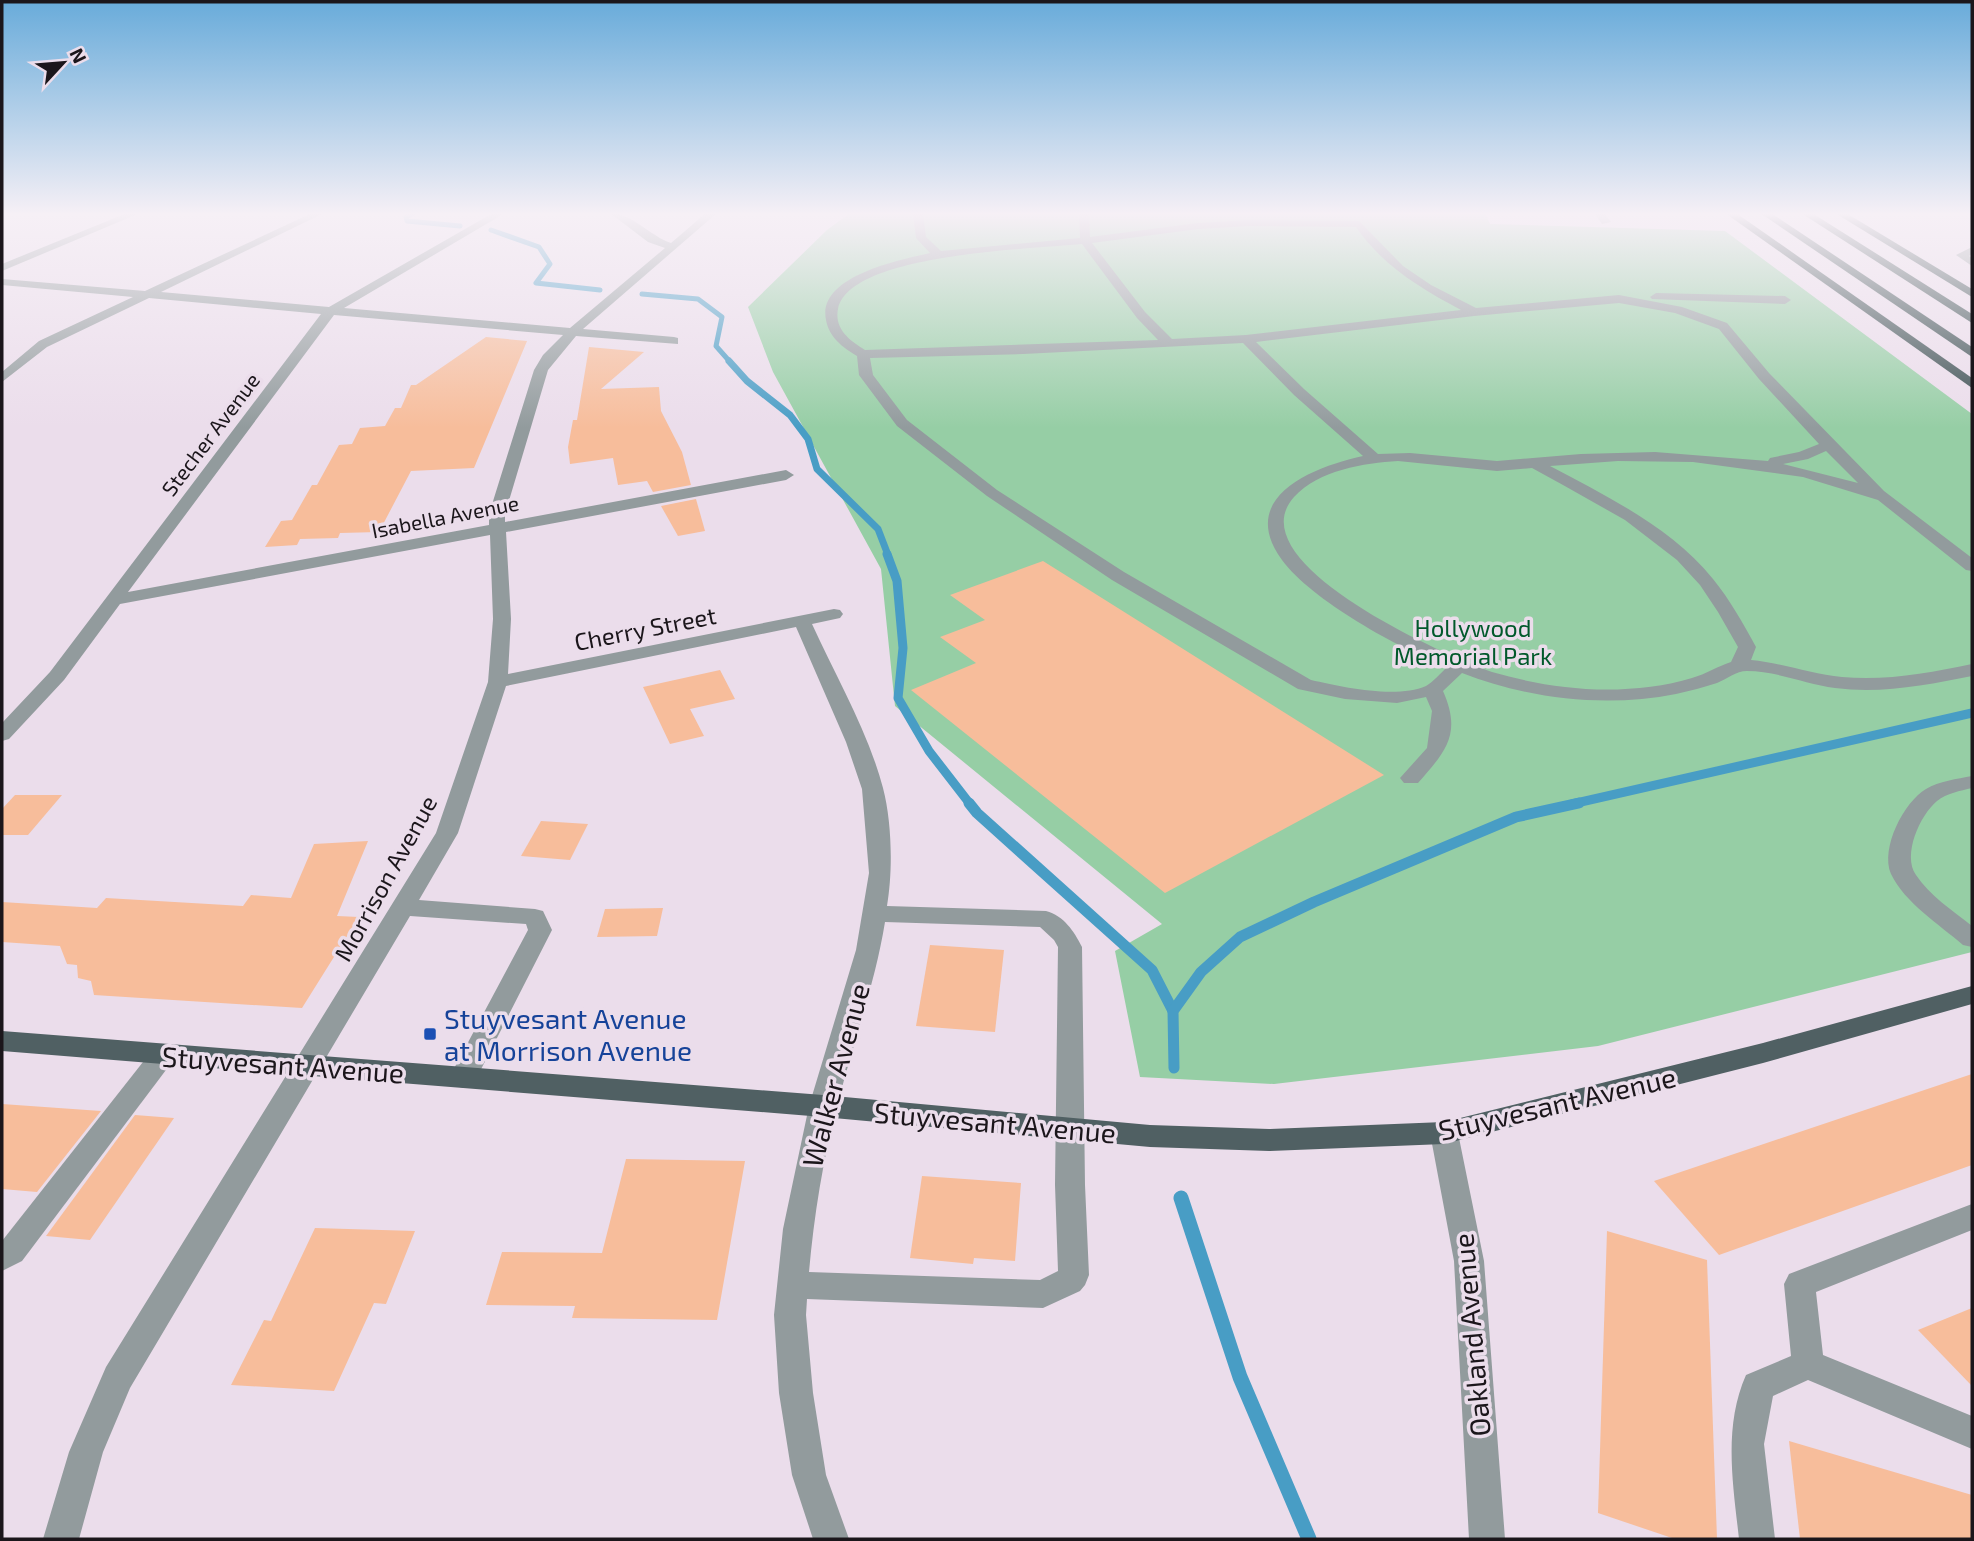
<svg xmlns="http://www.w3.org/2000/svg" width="1974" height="1541" viewBox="0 0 1974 1541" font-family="'Exo 2',sans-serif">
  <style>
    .green { fill: #96cea5 }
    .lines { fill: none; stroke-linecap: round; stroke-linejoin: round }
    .stream-far4 { stroke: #489dc5; stroke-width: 5 }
    .stream-far3 { stroke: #489dc5; stroke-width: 7 }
    .stream-far2 { stroke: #489dc5; stroke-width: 9 }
    .stream-far1 { stroke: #489dc5; stroke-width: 11 }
    .stream { stroke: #489dc5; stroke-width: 15 }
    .building { fill: #f7bd9b }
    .minor { fill: #929b9d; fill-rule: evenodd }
    .major { fill: #506063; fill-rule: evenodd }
    .highway { fill: #394c4f; fill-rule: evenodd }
    .transit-dot { fill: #1a4fb4; stroke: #ebddeb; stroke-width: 2.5 }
    .labels { text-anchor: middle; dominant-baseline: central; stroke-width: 7; stroke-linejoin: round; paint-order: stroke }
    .far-street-label { font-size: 21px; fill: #1b161b; stroke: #ebddeb }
    .park-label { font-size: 24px; fill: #01592b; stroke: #ebddeb }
    .street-label { font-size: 24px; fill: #1b161b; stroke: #ebddeb }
    .near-transit-label { font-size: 28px; fill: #164399; stroke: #ebddeb; text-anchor: start }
    .near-street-label { font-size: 28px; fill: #1b161b; stroke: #ebddeb }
  </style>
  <rect width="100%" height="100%" fill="#ebddeb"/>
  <polygon class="green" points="850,213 1485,213 1490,224 1725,231 1972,414 1972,952 1598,1046 1274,1084 1140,1077 1115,951 1162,924 895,706 881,569 773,372 748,307 827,230"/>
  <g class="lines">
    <g class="stream-far4">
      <polyline points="413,213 406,217 407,221 460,226"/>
      <polyline points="491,230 539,247 550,264 536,283 600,290"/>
      <polyline points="642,294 698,299 722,317 716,346 731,363"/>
    </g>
    <polyline class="stream-far3" points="729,361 747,381 790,415 808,439 817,469 878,529 888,555"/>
    <g class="stream-far2">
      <polyline points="887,554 897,581 903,648 898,698 929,751 970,804"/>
      <polyline points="1572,804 1972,713"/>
    </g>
    <g class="stream-far1">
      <polyline points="969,803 977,813 1152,970 1173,1011"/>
      <polyline points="1174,1068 1173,1011 1201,972 1240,937 1314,902 1516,817 1579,803"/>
    </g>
    <polyline class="stream" points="1181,1198 1240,1377 1309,1539"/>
  </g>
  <g class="building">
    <polygon points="486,337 527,341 474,468 411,471 379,532 340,533 338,538 300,539 297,545 265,547 281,521 292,520 312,485 317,485 339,445 352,444 360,428 385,426 395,408 401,408 411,385 416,385"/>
    <polygon points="589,347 644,352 601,389 659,387 661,411 682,452 691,485 653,492 647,481 618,485 613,458 570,464 568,447 573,420 577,420"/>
    <polygon points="696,499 705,531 678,536 661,506"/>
    <polygon points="1043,561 1384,775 1165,893 911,690 976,663 940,637 985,620 950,595"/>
    <polygon points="720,670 735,699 690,709 704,736 670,744 643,687"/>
    <polygon points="15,795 62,795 28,835 2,835 2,809"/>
    <polygon points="541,821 588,824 570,860 521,856"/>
    <polygon points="368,841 337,916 359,917 302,1008 94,995 91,981 78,978 77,965 67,964 60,946 2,942 2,902 97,908 106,898 243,906 251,895 291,898 314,844"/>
    <polygon points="663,908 657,936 597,937 605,909"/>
    <polygon points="930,945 1004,950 995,1032 916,1026"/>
    <polygon points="1972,1074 1972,1165 1719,1255 1654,1181"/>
    <polygon points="2,1104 101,1111 37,1192 2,1189"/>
    <polygon points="135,1115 174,1118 90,1240 46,1236"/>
    <polygon points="626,1159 745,1161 717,1320 572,1318 575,1306 486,1305 502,1252 602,1253"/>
    <polygon points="922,1176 1021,1183 1015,1261 974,1258 973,1264 910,1258"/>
    <polygon points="315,1228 415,1231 386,1304 374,1303 334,1391 231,1385 264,1320 271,1321"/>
    <polygon points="1607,1231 1707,1260 1717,1539 1675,1539 1598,1513"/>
    <polygon points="1972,1308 1972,1386 1918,1330"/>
    <polygon points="1789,1441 1972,1495 1972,1539 1800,1539"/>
  </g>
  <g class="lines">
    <g class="minor">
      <polygon points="127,213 140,213 2,271 2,264"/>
      <path d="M312 213H324L161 292 329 307 493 213H505L344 308 570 328 665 248 648 242 610 213C632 213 650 236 671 243L706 213H717L583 329 674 337 678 338V344L576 336 548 370 505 514V522L786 470 794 475 786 480 506 532 511 619 508 674 834 609 840 610 843 614 840 618 812 624C836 677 868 731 883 788 892 822 893 871 887 906L1046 911C1064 916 1074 931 1082 947L1085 1185 1089 1275 1085 1285 1080 1291 1043 1308 807 1299 806 1315 813 1393 826 1475 849 1539H813L792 1475 779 1393 774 1315 783 1229 809 1106 856 950 869 873 862 789 846 742 796 627 506 686 458 833 419 900 535 909 543 911 552 930 473 1085 463 1088 453 1085 449 1078 528 930 526 924 410 916 130 1388 103 1452 79 1539H43L69 1452 106 1367 436 833 488 682 493 619 490 535 120 604 64 680 9 739 2 741V723L50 672 321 314 149 298 47 347 2 382V372L39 341 133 297 2 285V279L145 291ZM334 315 563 335 543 355 534 370 489 514V525L128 592ZM885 922 1040 927 1054 940 1058 947 1055 1185 1058 1271 1040 1280 809 1272C814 1216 823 1158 838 1103 853 1043 875 984 885 922Z"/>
      <path d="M913 213H923L926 237 941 251 1080 238 1079 213H1089L1090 237 1198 223 1250 220 1359 221 1403 266 1431 285 1476 308 1619 295 1682 307 1727 323 1769 373 1884 491 1972 558V571L1966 570 1878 500 1803 477 1693 462 1618 461 1550 466C1608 497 1671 527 1713 579 1730 600 1743 623 1756 647L1751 660C1782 663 1811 674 1842 677 1886 681 1929 673 1972 664V676C1928 685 1881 694 1835 688 1806 684 1776 671 1747 671 1736 671 1727 679 1717 683 1704 687 1690 691 1676 694 1605 708 1529 699 1462 673L1443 691C1462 734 1446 751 1418 783H1404L1400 778 1427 748 1432 711 1426 697 1397 703 1345 699 1298 689 1112 580 987 496 897 426 859 375 857 356C842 347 829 337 826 320 817 276 900 260 930 253L916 238ZM1250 226 1356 227C1383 266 1420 288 1461 310L1246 335 1172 339 1145 312 1092 243 1198 229ZM1082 244 1137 318 1158 340 865 350C850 341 834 329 838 309 849 253 1035 249 1082 244ZM1619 303 1675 313 1719 329 1759 379 1819 444 1799 452 1770 458 1768 461 1655 452 1581 454 1497 461 1410 453 1378 454 1304 389 1256 342 1474 316ZM1243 343 1294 395 1363 456C1313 467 1236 497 1282 560 1311 600 1400 649 1447 667 1441 673 1433 682 1426 686 1396 699 1342 687 1311 680L1124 572 997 490 907 420 873 375 870 358 1023 354ZM1826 451 1858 483 1783 464 1808 459ZM1398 461 1497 471 1532 468 1563 485 1625 520 1677 560 1700 585 1718 612 1738 647 1731 662C1718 666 1706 674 1692 678 1653 690 1605 692 1565 687 1540 684 1516 679 1492 672 1448 657 1235 563 1294 497 1319 470 1364 463 1398 461Z"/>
      <polygon points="1594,213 1604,213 1611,222 1602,224"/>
      <polygon points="1972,247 1972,254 1969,256 1972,258 1972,266 1956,255"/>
      <polygon points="1656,293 1785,296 1791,300 1785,304 1652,299 1650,297"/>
      <path d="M1972 776V788C1960 791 1947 793 1937 801 1920 815 1902 855 1916 875 1929 895 1953 911 1972 926V947L1963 945C1939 924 1905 903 1891 874 1880 848 1904 802 1926 789 1939 781 1957 779 1972 776Z"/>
      <polygon points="163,1045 172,1048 176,1055 172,1062 22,1261 2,1271 2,1241 154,1048"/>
      <polygon points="1444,1122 1454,1125 1458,1133 1484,1261 1505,1539 1469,1539 1454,1261 1430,1133 1434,1125"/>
      <path d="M1972 1204V1230L1816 1292 1823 1355 1972 1416V1449L1808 1380 1773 1396 1764 1444 1775 1539H1739C1733 1484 1723 1427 1746 1375L1791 1356 1784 1284 1789 1274Z"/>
    </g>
    <polygon class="major" points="1972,986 1972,1004 1763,1063 1444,1144 1269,1151 1150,1147 823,1117 2,1051 2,1031 823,1095 1150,1125 1269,1129 1444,1122 1763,1043"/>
    <g class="highway">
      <polygon points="1725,213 1736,213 1972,378 1972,388"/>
      <polygon points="1760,213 1771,213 1972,347 1972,357"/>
      <polygon points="1801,213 1812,213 1972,314 1972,323"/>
      <polygon points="1835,213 1846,213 1972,289 1972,297"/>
    </g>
  </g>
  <linearGradient id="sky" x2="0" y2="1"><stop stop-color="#68abda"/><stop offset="0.5" stop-color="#f6f0f6"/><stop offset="1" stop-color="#f6f0f6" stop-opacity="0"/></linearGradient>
  <rect width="1974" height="428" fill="url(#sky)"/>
  <rect class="transit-dot" x="423" y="1027" width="14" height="14" rx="3.5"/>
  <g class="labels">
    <g class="far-street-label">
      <text transform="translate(210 434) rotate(-53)">Stecher Avenue</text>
      <text transform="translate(445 516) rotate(-11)">Isabella Avenue</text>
    </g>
    <g class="park-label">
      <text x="1473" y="627">Hollywood<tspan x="1473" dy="28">Memorial Park</tspan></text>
    </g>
    <g class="street-label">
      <text transform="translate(645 628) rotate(-11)">Cherry Street</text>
      <text transform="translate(385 878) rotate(-61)">Morrison Avenue</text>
    </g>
    <g class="near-transit-label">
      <text x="444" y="1018">Stuyvesant Avenue<tspan x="444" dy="32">at Morrison Avenue</tspan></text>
    </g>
    <g class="near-street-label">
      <text transform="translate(283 1064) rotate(4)">Stuyvesant Avenue</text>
      <text transform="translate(835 1075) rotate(-75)">Walker Avenue</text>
      <text transform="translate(1557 1103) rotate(-13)">Stuyvesant Avenue</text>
      <text transform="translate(995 1122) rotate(5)">Stuyvesant Avenue</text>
      <text transform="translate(1471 1335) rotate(-95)">Oakland Avenue</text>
    </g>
  </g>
  <rect width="1974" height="1541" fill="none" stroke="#1b161b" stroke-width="7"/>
  <g transform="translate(63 63) rotate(64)" stroke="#ebddeb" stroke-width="5" paint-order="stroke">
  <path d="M0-5L12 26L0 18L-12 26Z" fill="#1b161b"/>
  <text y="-10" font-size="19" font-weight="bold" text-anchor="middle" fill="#1b161b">N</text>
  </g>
</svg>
